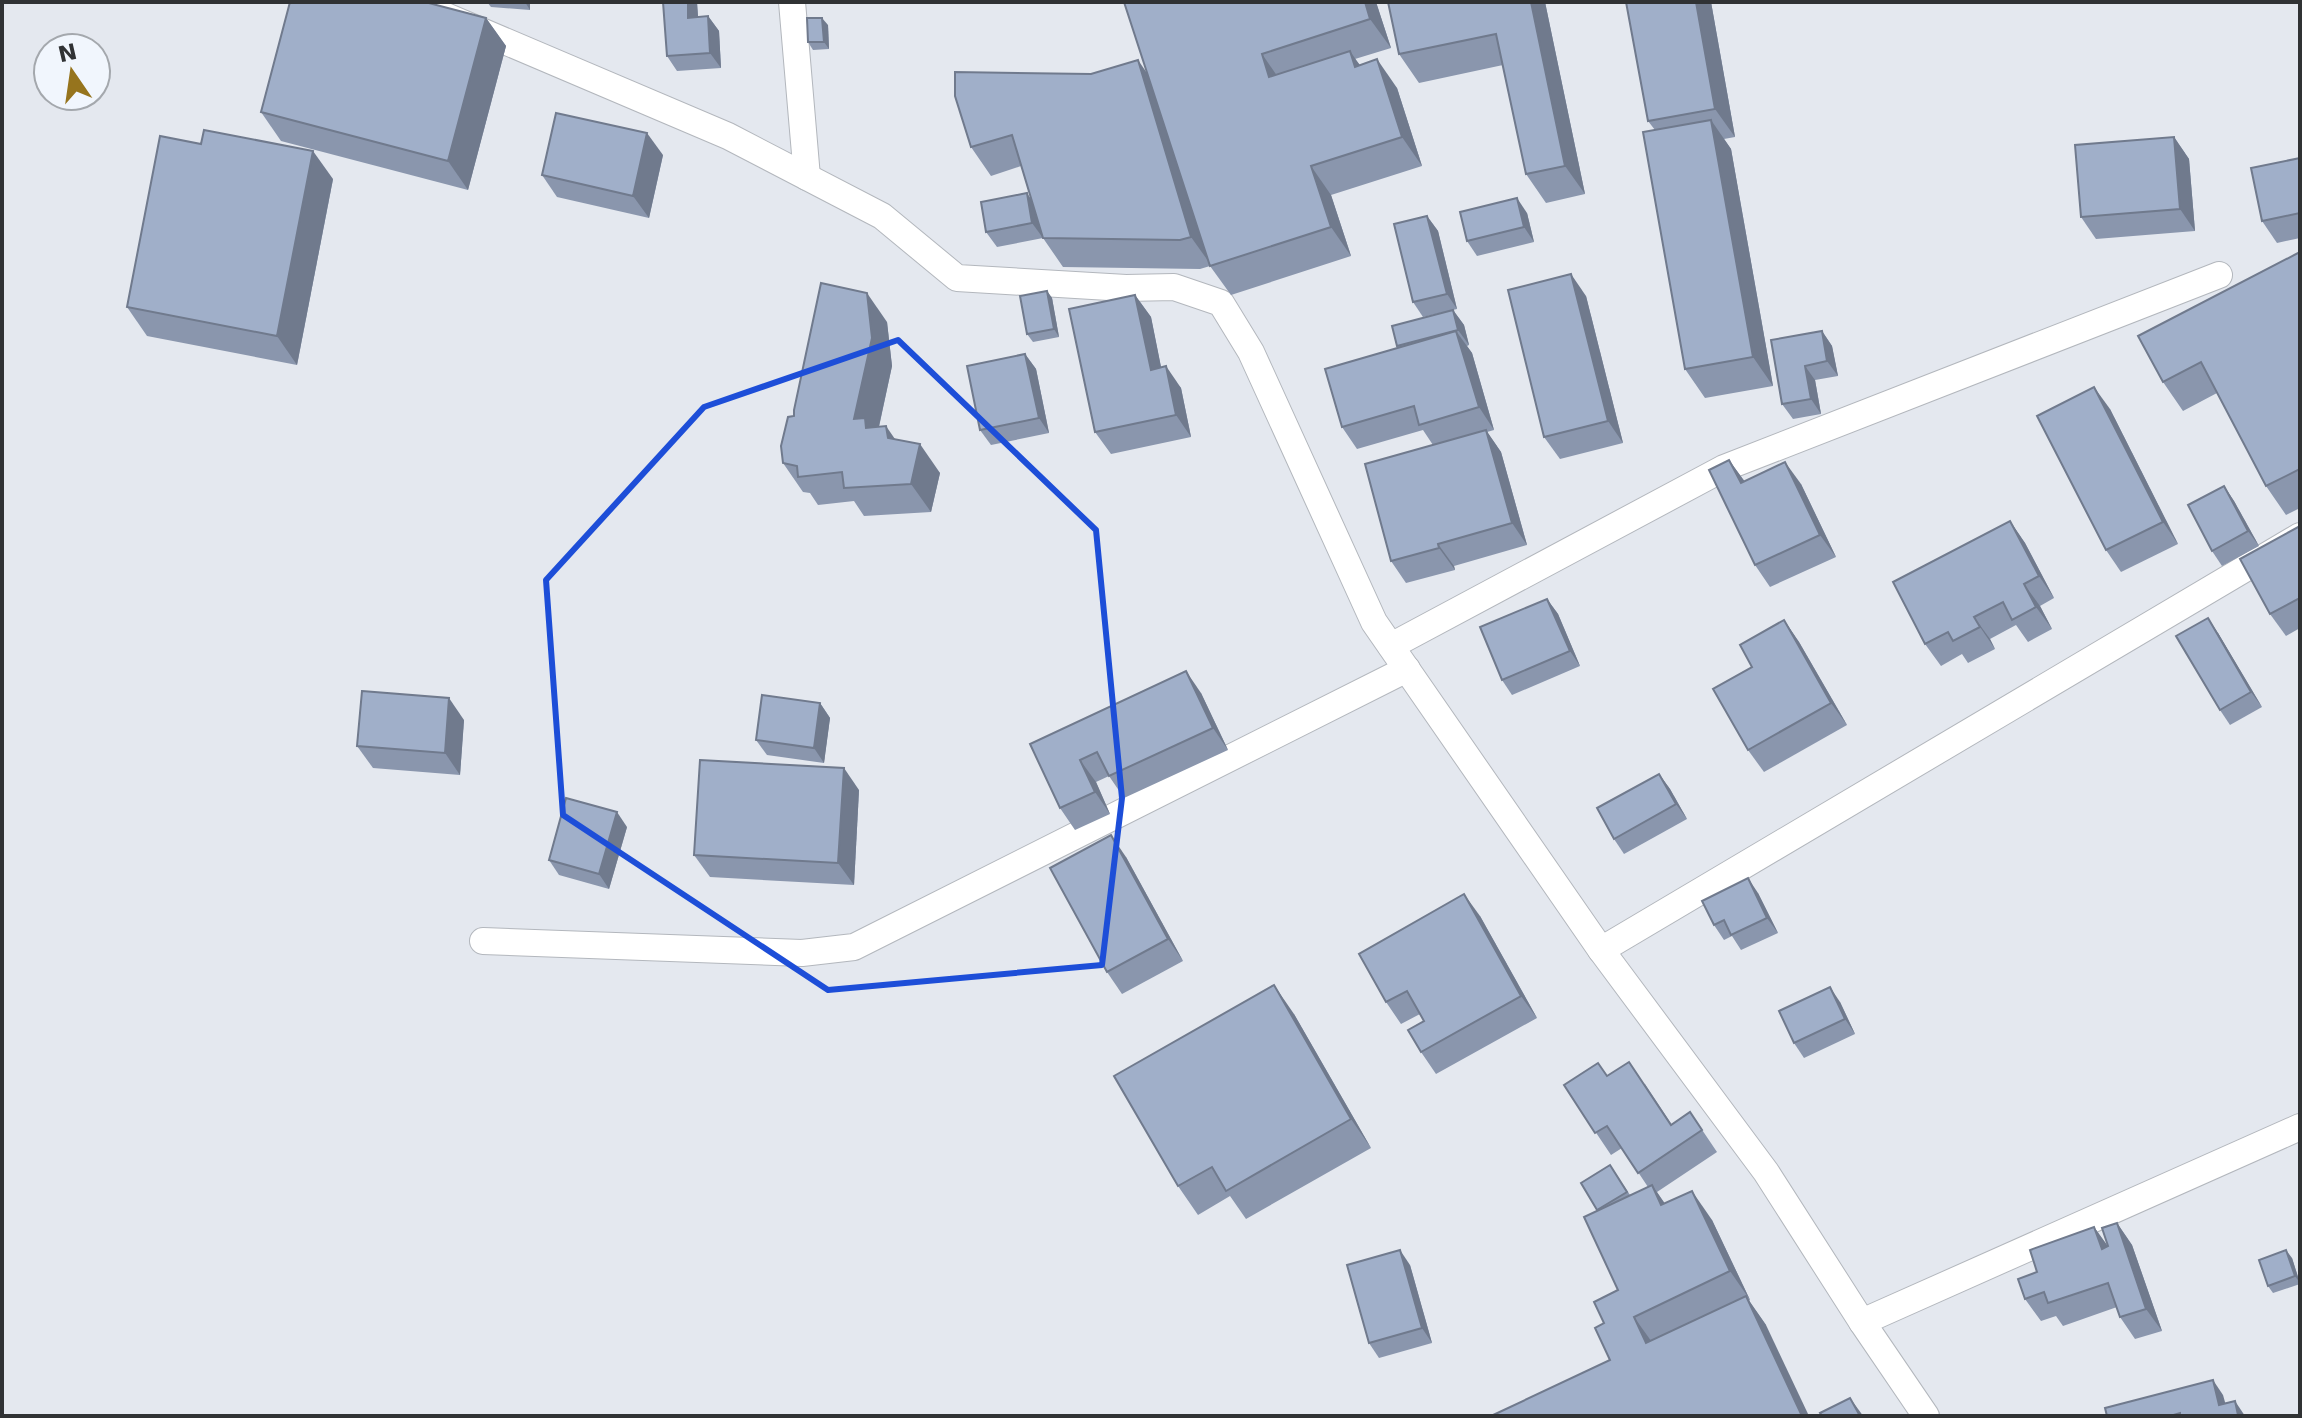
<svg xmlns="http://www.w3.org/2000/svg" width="2302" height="1418" viewBox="0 0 2302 1418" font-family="'DejaVu Sans',sans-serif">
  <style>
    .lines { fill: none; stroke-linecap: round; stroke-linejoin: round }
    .street-casing { stroke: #b3b7bd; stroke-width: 28 }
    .street { stroke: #fff; stroke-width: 26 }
    .wall { fill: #8a96ad }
    .shaded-wall { fill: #707a8d }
    .building { fill: #a0afc9; stroke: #707a8d; stroke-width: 2 }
    .marked { fill: none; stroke: #1d4ed8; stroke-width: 6; stroke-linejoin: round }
  </style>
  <rect width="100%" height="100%" fill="#e4e8ef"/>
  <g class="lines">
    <defs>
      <g id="street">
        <polyline points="413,2 728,136 882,216 957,278 1126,288 1174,287 1221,303 1251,352 1374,622 1601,950 1766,1172 1862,1322 1926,1416"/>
        <polyline points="792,2 807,177"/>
        <polyline points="1391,646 1724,468 2219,275"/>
        <polyline points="483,941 802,953 854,947 1407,669"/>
        <polyline points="1601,950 2300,536"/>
        <polyline points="1862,1322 2300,1127"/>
      </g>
    </defs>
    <use href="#street" class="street-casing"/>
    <use href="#street" class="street"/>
  </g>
  <g class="wall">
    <polygon points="487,2 530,2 530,10 491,7"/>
    <polygon points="663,2 697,2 698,17 708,16 719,31 721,68 677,71 667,56"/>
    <polygon points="1124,2 1376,2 1391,48 1355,59 1360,65 1397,88 1422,166 1331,195 1351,256 1231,295 1210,266 1200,269 1063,267 1043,238 997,247 986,232 1031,199 1021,166 991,176 971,147 1148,76"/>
    <polygon points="1545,2 1585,194 1546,203 1526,174 1503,65 1419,83 1399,54"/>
    <polygon points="1711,2 1735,137 1724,139 1731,149 1773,386 1705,398 1685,369 1655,130 1648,121"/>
    <polygon points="486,18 506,46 468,190 281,141 261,112"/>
    <polygon points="828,25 829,49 813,50 808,42"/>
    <polygon points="2174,137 2189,159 2195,231 2096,239 2081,217"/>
    <polygon points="663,155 649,218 557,197 542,175"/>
    <polygon points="2300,158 2300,238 2277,243 2262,221"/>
    <polygon points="333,179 297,365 147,336 127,307"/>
    <polygon points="1527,213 1534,242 1477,256 1467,241"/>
    <polygon points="1427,216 1438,231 1457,309 1423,317 1413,302"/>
    <polygon points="2300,252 2300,508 2286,515 2266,486 2217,393 2183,411 2163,382"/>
    <polygon points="1047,291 1052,298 1059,337 1033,342 1027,334"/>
    <polygon points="1135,295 1151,317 1161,367 1181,388 1191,437 1111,454 1095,432"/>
    <polygon points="1586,296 1623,443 1560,459 1544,437"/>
    <polygon points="1453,310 1464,325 1469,345 1467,346 1472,353 1494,430 1487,432 1501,452 1527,545 1454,566 1455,570 1406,583 1391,561 1433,445 1423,430 1357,449 1342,427 1398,348 1397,346"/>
    <polygon points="887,322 892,366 879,427 940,473 931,512 864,516 854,501 818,505 810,493 803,492 783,463 794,416"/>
    <polygon points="1822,331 1832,346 1838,376 1815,380 1821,414 1793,419 1782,404"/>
    <polygon points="1025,354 1036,369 1049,433 991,445 980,430"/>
    <polygon points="2110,409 2178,544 2121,572 2106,550"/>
    <polygon points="1729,460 1745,482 1801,484 1836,557 1770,587 1755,565"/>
    <polygon points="2224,486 2234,501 2259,546 2222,566 2212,551"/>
    <polygon points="2010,521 2025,543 2054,598 2040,606 2052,629 2028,642 2016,625 1990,639 1995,649 1968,663 1962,654 1941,666 1925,644"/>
    <polygon points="2300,526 2300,628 2286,636 2270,614"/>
    <polygon points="1547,599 1558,614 1580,666 1512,695 1502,680"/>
    <polygon points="1784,620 1799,642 1847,725 1764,772 1748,750 1752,667"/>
    <polygon points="2218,633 2262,707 2230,725 2220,710"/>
    <polygon points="1201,693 1228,750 1124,798 1109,776 1096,782 1110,814 1075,830 1060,808 1030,744"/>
    <polygon points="820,703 830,718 824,763 767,755 756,740"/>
    <polygon points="464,720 460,775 373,768 357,746"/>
    <polygon points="1659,774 1670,789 1687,819 1624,854 1614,839"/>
    <polygon points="859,790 854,885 710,877 694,855"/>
    <polygon points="627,827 609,889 559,875 549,860"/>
    <polygon points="1126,857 1183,961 1122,994 1107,972"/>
    <polygon points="1758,893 1778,933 1741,950 1732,936 1724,940 1714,925"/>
    <polygon points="1480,916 1537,1018 1436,1074 1421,1052 1424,1021 1420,1014 1401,1024 1386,1002"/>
    <polygon points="1840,1002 1855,1034 1804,1058 1794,1043"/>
    <polygon points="1294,1014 1371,1148 1246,1219 1230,1196 1198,1215 1178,1186"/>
    <polygon points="1608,1076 1645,1084 1672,1125 1690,1112 1717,1152 1657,1192 1665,1204 1712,1220 1750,1300 1749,1301 1766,1325 1610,1360 1604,1323 1618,1290 1597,1210 1610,1165 1630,1195 1648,1187 1622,1148 1611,1155 1564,1085"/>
    <polygon points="2117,1223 2132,1245 2162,1331 2135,1339 2120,1317 2117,1307 2063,1326 2056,1316 2041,1321 2025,1299 2037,1272 2094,1227 2108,1247"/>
    <polygon points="2292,1258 2300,1284 2273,1293 2268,1286"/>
    <polygon points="1410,1265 1432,1343 1379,1358 1369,1343"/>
  </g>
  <g class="shaded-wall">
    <polygon points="525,2 530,2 530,10"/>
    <polygon points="688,2 697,2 699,32 688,18"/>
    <polygon points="1365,2 1376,2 1391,48 1370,19"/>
    <polygon points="1531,2 1545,2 1585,194 1565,166"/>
    <polygon points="1696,2 1711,2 1735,137 1715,109"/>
    <polygon points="708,16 719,31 721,68 710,53"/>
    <polygon points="486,18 506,46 468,190 448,161"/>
    <polygon points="822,18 828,25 829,49 824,42"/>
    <polygon points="1350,51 1370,80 1355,67"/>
    <polygon points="1262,54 1282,83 1269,77"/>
    <polygon points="1377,59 1397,88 1422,166 1402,137"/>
    <polygon points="1138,60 1158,89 1211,265 1191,237"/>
    <polygon points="1711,120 1731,149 1773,386 1753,357"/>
    <polygon points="647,133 663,155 649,218 633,196"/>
    <polygon points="2174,137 2189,159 2195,231 2180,209"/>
    <polygon points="313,151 333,179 297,365 277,336"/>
    <polygon points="1311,166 1331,195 1351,256 1331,227"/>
    <polygon points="1027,193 1037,208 1043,238 1032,223"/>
    <polygon points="1517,198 1527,213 1534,242 1524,227"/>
    <polygon points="1427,216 1438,231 1457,309 1447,294"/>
    <polygon points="1571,274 1586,296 1623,443 1608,421"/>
    <polygon points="1047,291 1052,298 1059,337 1054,329"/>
    <polygon points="867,293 887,322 892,366 877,435 854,419"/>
    <polygon points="1135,295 1151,317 1166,392 1151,370"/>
    <polygon points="1453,310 1464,325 1469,345 1458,330"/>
    <polygon points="1456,331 1472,353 1494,430 1479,407"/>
    <polygon points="1822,331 1832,346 1838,376 1827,361"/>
    <polygon points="1025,354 1036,369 1049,433 1039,418"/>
    <polygon points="1166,366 1181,388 1191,437 1176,415"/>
    <polygon points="1805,366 1815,380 1821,414 1811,399"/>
    <polygon points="2094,387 2110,409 2178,544 2163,522"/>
    <polygon points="886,426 906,455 888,438"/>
    <polygon points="1486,430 1501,452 1527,545 1512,523"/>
    <polygon points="920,444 940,473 931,512 911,484"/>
    <polygon points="1729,460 1745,482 1741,483"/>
    <polygon points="1785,462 1801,484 1836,557 1820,535"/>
    <polygon points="2224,486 2234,501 2259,546 2248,531"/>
    <polygon points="2010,521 2025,543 2054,598 2039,576"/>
    <polygon points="1438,544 1454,566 1455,570 1439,548"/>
    <polygon points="2024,584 2040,606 2052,629 2036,607"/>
    <polygon points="1547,599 1558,614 1580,666 1570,651"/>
    <polygon points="1974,617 1990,639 1995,649 1980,627"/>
    <polygon points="2208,618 2218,633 2262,707 2251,692"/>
    <polygon points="1784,620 1799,642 1847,725 1831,703"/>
    <polygon points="1186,671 1201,693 1228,750 1213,728"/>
    <polygon points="449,698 464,720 460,775 445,753"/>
    <polygon points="820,703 830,718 824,763 814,748"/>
    <polygon points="1080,760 1096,782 1110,814 1095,792"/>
    <polygon points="844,768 859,790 854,885 838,863"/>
    <polygon points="1659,774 1670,789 1687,819 1676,804"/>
    <polygon points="617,812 627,827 609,889 599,874"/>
    <polygon points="1111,835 1126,857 1183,961 1168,939"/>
    <polygon points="1748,878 1758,893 1778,933 1767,918"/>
    <polygon points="1464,894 1480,916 1537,1018 1521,996"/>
    <polygon points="1274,985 1294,1014 1371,1148 1351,1119"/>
    <polygon points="1830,987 1840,1002 1855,1034 1845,1019"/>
    <polygon points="1652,1185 1672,1214 1661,1205"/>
    <polygon points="1692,1191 1712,1220 1750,1300 1730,1271"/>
    <polygon points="2117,1223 2132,1245 2162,1331 2146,1309"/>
    <polygon points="2094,1227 2110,1249 2102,1249"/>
    <polygon points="1400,1250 1410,1265 1432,1343 1422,1328"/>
    <polygon points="2286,1250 2292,1258 2300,1283 2295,1276"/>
    <polygon points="1746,1296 1766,1325 1809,1416 1802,1416"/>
    <polygon points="1634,1317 1654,1345 1646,1343"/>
    <polygon points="2213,1380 2223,1395 2229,1416 2219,1405"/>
    <polygon points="1850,1398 1861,1413 1863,1416 1860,1416"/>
    <polygon points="2235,1401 2245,1416 2239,1416 2238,1415"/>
  </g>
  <g class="building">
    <polygon points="290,2 425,2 486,18 448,161 261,112"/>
    <polygon points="663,2 688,2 688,18 708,16 710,53 667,56"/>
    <polygon points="1124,2 1365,2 1370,19 1262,54 1269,77 1350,51 1355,67 1377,59 1402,137 1311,166 1331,227 1210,266"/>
    <polygon points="1388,2 1531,2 1565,166 1526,174 1496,34 1399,54"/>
    <polygon points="1626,2 1696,2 1715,109 1648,121"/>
    <polygon points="807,18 822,18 824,42 808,42"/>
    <polygon points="1138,60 1191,237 1180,240 1043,238 1012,135 971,147 955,96 955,72 1091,74"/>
    <polygon points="556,113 647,133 633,196 542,175"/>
    <polygon points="1711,120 1753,357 1685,369 1643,132"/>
    <polygon points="204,130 313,151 277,336 127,307 160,136 201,144"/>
    <polygon points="2174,137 2180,209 2081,217 2075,145"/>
    <polygon points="2300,158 2300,213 2262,221 2251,168"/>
    <polygon points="1027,193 1032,223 986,232 981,202"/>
    <polygon points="1517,198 1524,227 1467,241 1460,212"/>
    <polygon points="1427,216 1447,294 1413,302 1394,224"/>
    <polygon points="2300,252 2300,469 2266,486 2201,362 2163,382 2138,336"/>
    <polygon points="1571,274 1608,421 1544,437 1508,290"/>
    <polygon points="821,283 867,293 872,338 854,419 865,418 866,428 886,426 888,438 920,444 911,484 844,488 842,472 798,477 797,466 783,463 781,446 788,417 794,416 794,410"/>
    <polygon points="1047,291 1054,329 1027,334 1020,296"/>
    <polygon points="1135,295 1151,370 1166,366 1176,415 1095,432 1069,309"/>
    <polygon points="1453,310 1458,330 1397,346 1392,326"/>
    <polygon points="1456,331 1479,407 1419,425 1414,406 1342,427 1325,369"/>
    <polygon points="1822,331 1827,361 1805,366 1811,399 1782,404 1771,340"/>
    <polygon points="1025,354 1039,418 980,430 967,366"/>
    <polygon points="2094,387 2163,522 2106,550 2037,416"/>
    <polygon points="1486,430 1512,523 1438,544 1439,548 1391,561 1365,464"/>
    <polygon points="1729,460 1741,483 1785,462 1820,535 1755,565 1709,470"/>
    <polygon points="2224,486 2248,531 2212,551 2188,505"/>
    <polygon points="2010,521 2039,576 2024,584 2036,607 2012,620 2003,602 1974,617 1980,627 1953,641 1948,632 1925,644 1893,582"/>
    <polygon points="2300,526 2300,598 2270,614 2240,559"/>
    <polygon points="1547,599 1570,651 1502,680 1480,627"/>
    <polygon points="2208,618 2251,692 2220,710 2176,636"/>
    <polygon points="1784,620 1831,703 1748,750 1713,689 1752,667 1740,645"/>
    <polygon points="1186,671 1213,728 1109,776 1097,752 1080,760 1095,792 1060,808 1030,744"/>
    <polygon points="362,691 449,698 445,753 357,746"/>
    <polygon points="762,695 820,703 814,748 756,740"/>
    <polygon points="700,760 844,768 838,863 694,855"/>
    <polygon points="1659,774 1676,804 1614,839 1597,808"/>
    <polygon points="566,798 617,812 599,874 549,860"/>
    <polygon points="1111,835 1168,939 1107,972 1050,868"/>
    <polygon points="1748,878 1767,918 1731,935 1724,920 1714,925 1702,901"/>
    <polygon points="1464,894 1521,996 1421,1052 1408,1030 1424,1021 1407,991 1386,1002 1359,954"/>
    <polygon points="1274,985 1351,1119 1226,1191 1212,1167 1178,1186 1114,1076"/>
    <polygon points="1830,987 1845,1019 1794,1043 1779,1011"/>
    <polygon points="1629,1062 1671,1125 1690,1112 1702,1130 1638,1173 1607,1126 1595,1133 1564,1085 1598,1063 1607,1076"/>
    <polygon points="1610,1165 1627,1192 1597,1210 1581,1183"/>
    <polygon points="1652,1185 1661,1205 1692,1191 1730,1271 1634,1317 1646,1343 1746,1296 1802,1416 1491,1416 1610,1360 1595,1328 1604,1323 1594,1302 1618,1290 1584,1217"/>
    <polygon points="2117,1223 2146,1309 2120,1317 2108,1283 2048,1303 2044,1292 2025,1299 2018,1279 2037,1272 2030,1250 2094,1227 2102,1249 2108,1246 2102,1228"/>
    <polygon points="1400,1250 1422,1328 1369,1343 1347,1265"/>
    <polygon points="2286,1250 2295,1276 2268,1286 2259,1260"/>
    <polygon points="2213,1380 2219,1405 2235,1401 2238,1415 2233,1416 2180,1416 2180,1413 2170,1416 2107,1416 2105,1408"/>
    <polygon points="1850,1398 1860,1416 1822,1416 1820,1413"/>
  </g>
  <path class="marked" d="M898 340 1096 530 1122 798 1102 965 828 990 563 815 546 580 704 407Z"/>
  <rect width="2302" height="1418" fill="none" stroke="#303234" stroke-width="8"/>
  <g transform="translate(72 72) rotate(347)"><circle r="38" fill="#f1f6fd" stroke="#a4a8ad" stroke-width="2"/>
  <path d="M0-6L14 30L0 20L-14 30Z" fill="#96741d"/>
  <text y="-12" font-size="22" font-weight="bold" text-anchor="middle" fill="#303234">N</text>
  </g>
</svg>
